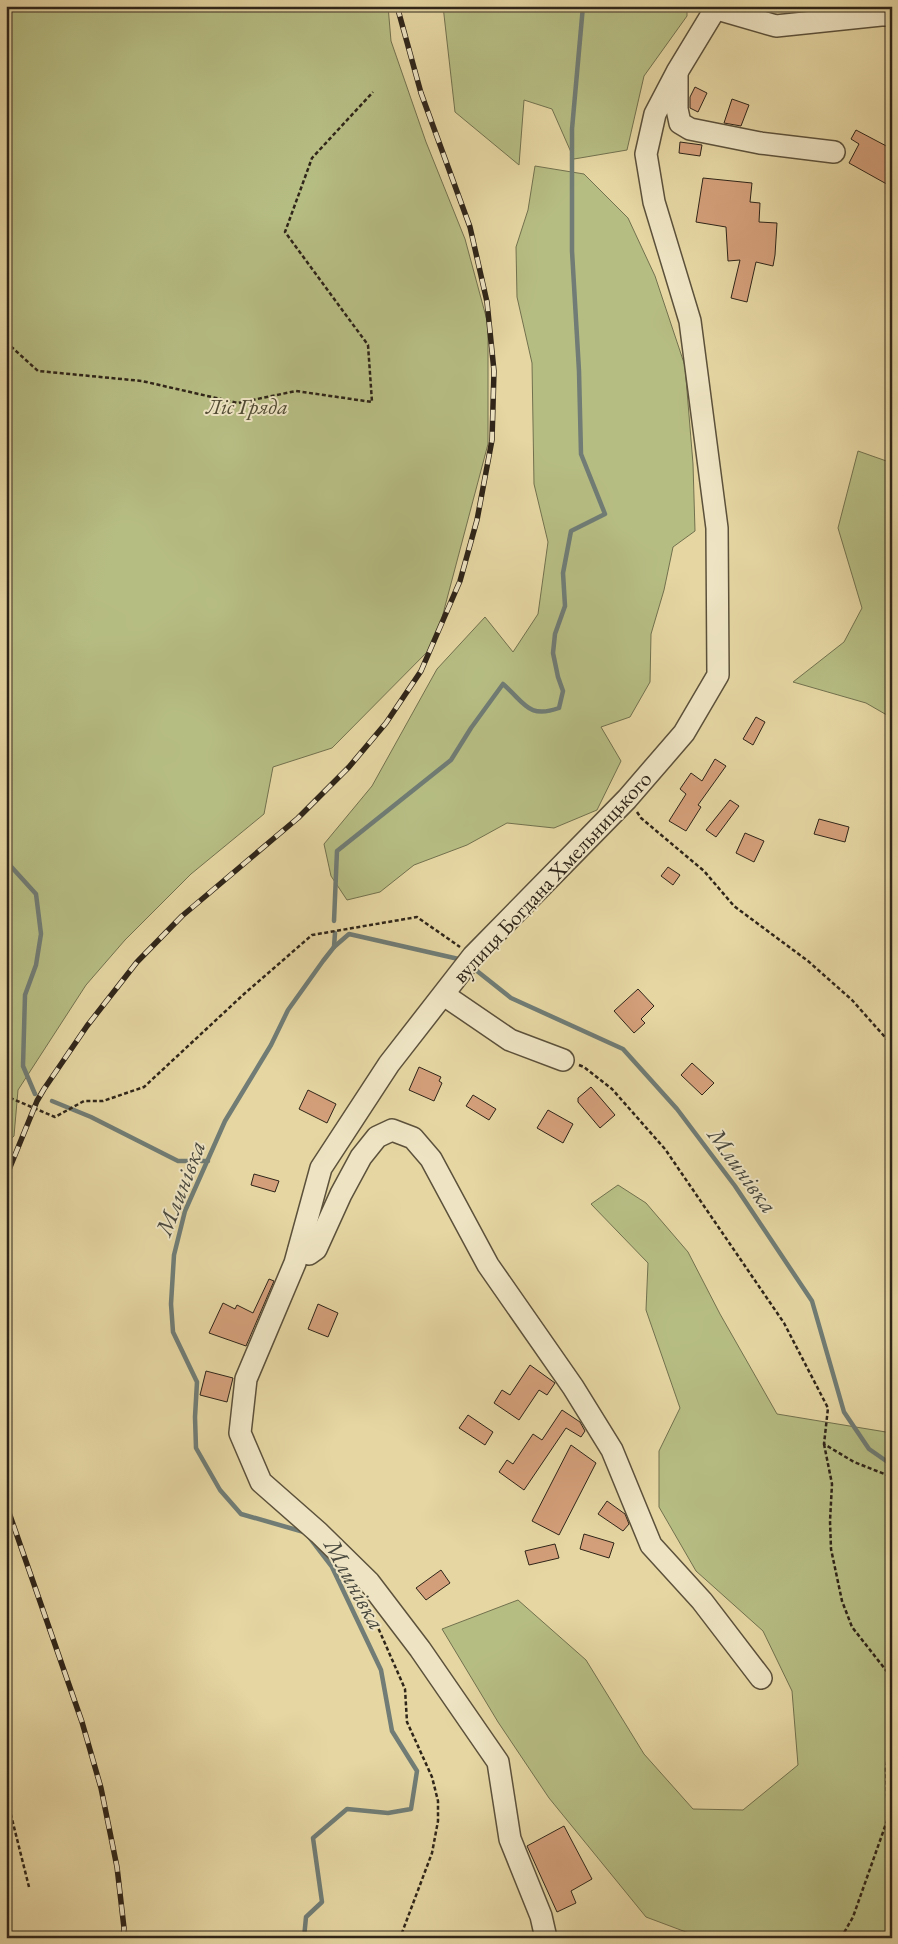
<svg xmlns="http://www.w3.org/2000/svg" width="898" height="1944" viewBox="0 0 898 1944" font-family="'EB Garamond',serif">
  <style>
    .green { fill: #b6bd83; stroke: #72714e }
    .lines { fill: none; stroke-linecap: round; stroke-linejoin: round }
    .stream { stroke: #707c75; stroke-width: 4.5 }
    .building { fill: #d39f7a; stroke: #2f2519 }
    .minor-casing { stroke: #5c513b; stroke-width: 24 }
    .path { stroke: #2f2519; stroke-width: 2.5; stroke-dasharray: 4 2.5; stroke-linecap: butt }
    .minor { stroke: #eee4c3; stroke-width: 21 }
    .rail-casing { stroke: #2f2519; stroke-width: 5.5 }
    .rail { stroke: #eee4c3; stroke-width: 4; stroke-dasharray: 11; stroke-linecap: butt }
    .labels { text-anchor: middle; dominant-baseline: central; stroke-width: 4; stroke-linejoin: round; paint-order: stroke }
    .park-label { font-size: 22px; font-style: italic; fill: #514b34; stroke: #eee4c3 }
    .street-label { font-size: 22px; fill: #2f2519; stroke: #eee4c3 }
    .water-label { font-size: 24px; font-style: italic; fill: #4a493f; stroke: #eee4c3 }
  </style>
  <rect width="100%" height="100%" fill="#e5d6a2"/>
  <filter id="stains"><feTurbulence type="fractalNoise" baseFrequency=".004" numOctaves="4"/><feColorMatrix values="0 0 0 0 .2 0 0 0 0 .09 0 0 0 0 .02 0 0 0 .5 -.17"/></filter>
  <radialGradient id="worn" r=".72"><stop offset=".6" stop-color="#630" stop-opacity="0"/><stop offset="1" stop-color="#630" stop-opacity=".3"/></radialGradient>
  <g class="green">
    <polygon points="6,6 388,6 391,41 426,142 465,239 488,324 488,444 435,644 332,748 273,767 264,814 191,874 125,940 86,985 18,1090 14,1136 6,1144"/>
    <polygon points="443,6 687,6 687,16 644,76 627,150 574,159 552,109 524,100 519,165 455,112"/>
    <polygon points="535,166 584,174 628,218 655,276 685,366 693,464 695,531 673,547 664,590 651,634 650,682 630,717 601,727 621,761 597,810 554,828 507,823 467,845 414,865 380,892 347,900 331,876 324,844 372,786 437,669 485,617 513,652 538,614 548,542 534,484 532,363 517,297 516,247 528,210"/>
    <polygon points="858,451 892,463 892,718 866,703 793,682 844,642 862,608 838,528"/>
    <polygon points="618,1185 646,1203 688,1252 720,1314 777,1414 892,1433 892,1938 702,1938 646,1917 549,1798 498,1722 442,1629 518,1600 586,1660 644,1754 693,1809 743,1810 798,1765 792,1691 763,1631 696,1571 659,1507 659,1451 680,1408 646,1310 648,1263 591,1204"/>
  </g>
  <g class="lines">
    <g class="stream">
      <polyline points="6,861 36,894 41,934 36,965 25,995 23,1066 35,1094"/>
      <path d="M334 921 337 851 451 760 471 728 503 684C525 703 528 719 559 708L563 691 558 677 553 653 555 634 565 606 563 573 571 531 605 514 581 454 579 371 572 251V129L583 6"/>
      <polyline points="334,947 335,933"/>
      <polyline points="477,971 511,998 623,1049 677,1109 735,1186 812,1301 844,1412 869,1449 892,1465"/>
      <polyline points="52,1101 91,1117 178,1161 208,1161"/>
      <polyline points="304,1532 241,1514 220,1490 196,1448 195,1417 197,1382 173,1332 171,1304 174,1255 185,1211 225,1121 271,1045 288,1010 323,961 334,947 349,934 463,960"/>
      <polyline points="304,1938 306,1917 322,1902 313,1838 347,1809 388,1813 411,1809 417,1771 392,1731 381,1670 332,1567 309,1537"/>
    </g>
  </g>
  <g class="building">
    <polygon points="695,87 707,93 698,112 690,108 690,97"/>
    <polygon points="732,99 749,105 741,126 724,123"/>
    <polygon points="856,130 892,149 892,187 849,163 859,144 851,139"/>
    <polygon points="680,142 702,145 700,156 679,153"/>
    <polygon points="703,178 752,183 750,202 760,203 759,222 777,223 775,255 773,266 756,262 747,302 731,298 740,260 728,261 726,227 696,222"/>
    <polygon points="756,717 765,722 753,745 743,739"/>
    <polygon points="715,759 726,766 698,805 701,807 686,831 669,821 686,794 680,789 691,773 702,781"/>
    <polygon points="730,800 739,806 716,837 706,830"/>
    <polygon points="819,819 849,827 845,842 814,834"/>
    <polygon points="745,833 764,841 754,862 736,853"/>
    <polygon points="668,867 680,875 673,885 661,876"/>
    <polygon points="638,989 654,1006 641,1019 645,1023 634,1033 614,1011"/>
    <polygon points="692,1063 714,1083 702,1095 681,1075"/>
    <polygon points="419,1067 441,1077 439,1081 442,1083 434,1101 409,1090"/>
    <polygon points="591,1087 615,1115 600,1128 578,1102 578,1098"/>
    <polygon points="308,1090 336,1104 327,1123 299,1109"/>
    <polygon points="473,1095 496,1109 489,1120 466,1106"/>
    <polygon points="548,1110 573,1124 563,1143 537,1128"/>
    <polygon points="254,1174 279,1181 275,1192 251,1185"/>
    <polygon points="269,1279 274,1281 246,1346 209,1333 223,1303 235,1309 237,1305 253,1313"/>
    <polygon points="318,1304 338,1313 328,1337 308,1329"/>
    <polygon points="530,1365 555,1383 547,1395 539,1390 519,1420 494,1403 502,1390 510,1395"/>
    <polygon points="206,1371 233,1378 227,1402 200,1395"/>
    <polygon points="562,1410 580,1422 585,1431 581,1437 566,1428 524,1490 499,1472 507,1460 513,1464 533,1434 542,1440"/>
    <polygon points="468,1415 493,1432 485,1445 459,1428"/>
    <polygon points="571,1445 596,1463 559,1535 532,1521"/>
    <polygon points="607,1501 625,1514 629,1524 623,1531 598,1514"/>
    <polygon points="584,1534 614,1543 609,1558 580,1549"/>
    <polygon points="555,1544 559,1558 529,1565 525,1551"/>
    <polygon points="441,1570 450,1583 426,1600 416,1588"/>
    <polygon points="564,1826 592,1879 571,1891 576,1903 557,1912 527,1846"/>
  </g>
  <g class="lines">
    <defs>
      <g id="minor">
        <polyline points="717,9 776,26 881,15 892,15"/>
        <polyline points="677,74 677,109 680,123 690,129 760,143 834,152"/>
        <polyline points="444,995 510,1040 563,1060"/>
        <polyline points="299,1250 309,1254 316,1249 341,1194 361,1157 377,1137 392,1130 413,1138 431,1159 488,1265 573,1387 612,1450 651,1545 702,1601 761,1678"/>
        <polyline points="546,1938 541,1916 510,1839 498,1762 420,1649 369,1582 319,1533 261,1482 240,1433 246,1379 295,1263 321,1168 389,1064 473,956 627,799 684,733 718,675 717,528 690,321 654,202 646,154 655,114 677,72 717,6"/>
      </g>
    </defs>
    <use href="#minor" class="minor-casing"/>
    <g class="path">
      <polyline points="6,342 38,371 142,381 238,403 296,391 372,402 368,345 285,232 312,158 373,92"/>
      <polyline points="637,812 641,818 704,871 734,906 808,961 852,1000 892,1045"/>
      <polyline points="579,1065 584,1067 612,1089 665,1149 784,1323 828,1408 824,1444 854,1462 892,1477"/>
      <polyline points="6,1089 8,1097"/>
      <polyline points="6,1101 8,1097 55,1117 84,1101 103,1101 144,1087 244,994 312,935 417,917 460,947"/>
      <polyline points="824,1444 832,1484 830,1521 831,1549 842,1601 852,1627 892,1678"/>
      <polyline points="376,1623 405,1689 407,1722 432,1777 438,1801 438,1821 432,1853 400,1938"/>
      <polyline points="6,1795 29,1887"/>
      <polyline points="841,1938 853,1917 888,1818 886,1769 892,1730"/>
    </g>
    <use href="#minor" class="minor"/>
    <defs>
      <g id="rail">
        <polyline points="6,1177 37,1101 44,1089 87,1026 137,962 182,916 298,818 349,767 386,723 421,671 460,581 477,520 492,440 494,371 487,302 470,227 421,93 397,6"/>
        <polyline points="6,1504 82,1722 101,1788 117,1867 124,1928 123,1938"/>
      </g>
    </defs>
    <use href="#rail" class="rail-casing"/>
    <use href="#rail" class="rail"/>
  </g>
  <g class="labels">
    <g class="park-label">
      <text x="247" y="406">Ліс Гряда</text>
    </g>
    <g class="street-label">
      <text transform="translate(552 877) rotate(-47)">вулиця Богдана Хмельницького</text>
    </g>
    <g class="water-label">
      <text transform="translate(743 1170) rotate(54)">Млинівка</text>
      <text transform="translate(180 1188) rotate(-69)">Млинівка</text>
      <text transform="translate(355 1584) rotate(61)">Млинівка</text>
    </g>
  </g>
  <rect width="898" height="1944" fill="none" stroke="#e5d6a2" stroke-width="25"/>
  <rect x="8" y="8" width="883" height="1929" fill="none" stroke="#2f2519" stroke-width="2.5"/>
  <rect x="12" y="12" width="873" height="1919" fill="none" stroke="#2f2519"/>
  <rect width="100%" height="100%" filter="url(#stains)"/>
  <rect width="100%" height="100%" fill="url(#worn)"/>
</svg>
